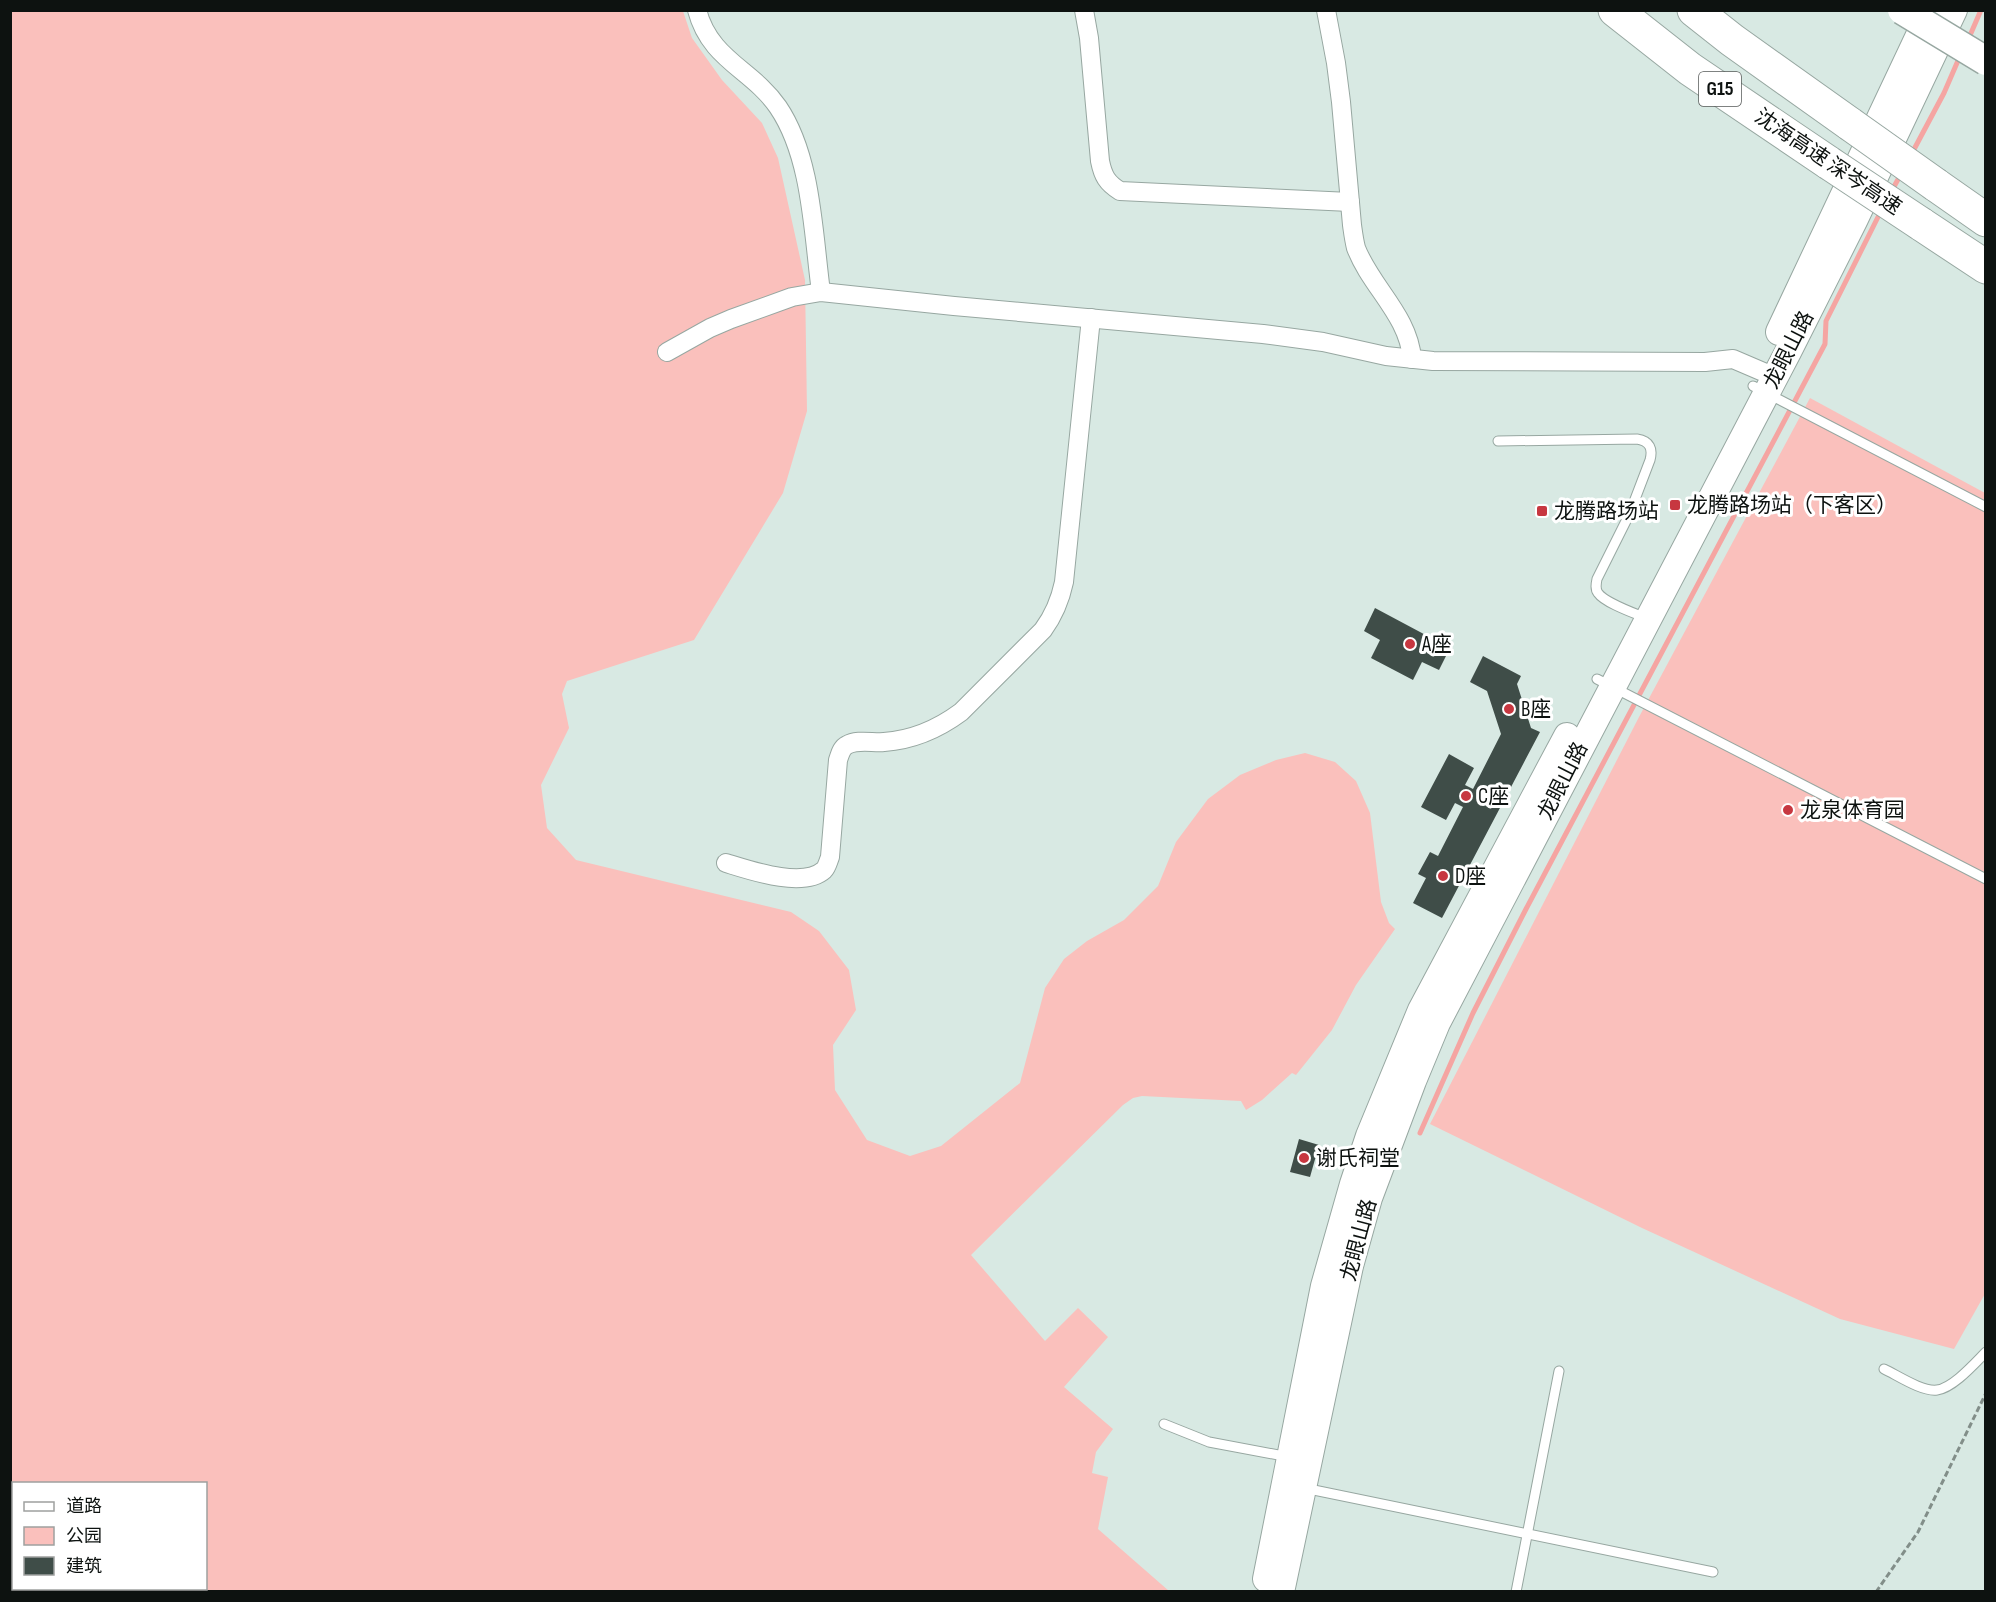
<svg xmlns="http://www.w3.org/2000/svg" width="1996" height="1602" viewBox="0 0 1996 1602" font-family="'Sofia Sans Condensed','Noto Sans SC',sans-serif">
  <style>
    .green { fill: #fac0bc; fill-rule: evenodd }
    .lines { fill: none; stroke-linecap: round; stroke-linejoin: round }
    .stream { stroke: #f5a5a2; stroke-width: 5 }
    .building { fill: #3f4d48 }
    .lane-casing { stroke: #97a7a1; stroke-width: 11 }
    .street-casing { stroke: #97a7a1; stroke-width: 20 }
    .secondary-casing { stroke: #97a7a1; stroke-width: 28 }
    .highway-casing { stroke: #97a7a1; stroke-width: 35 }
    .path { stroke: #828e89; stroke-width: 3; stroke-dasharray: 6 3; stroke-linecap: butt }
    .lane { stroke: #fff; stroke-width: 9 }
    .street { stroke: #fff; stroke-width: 18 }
    .secondary { stroke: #fff; stroke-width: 26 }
    .highway { stroke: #fff; stroke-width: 33 }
    .primary-bridge-casing { stroke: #97a7a1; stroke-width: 31; stroke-linecap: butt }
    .highway-bridge-casing { stroke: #97a7a1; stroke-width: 35; stroke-linecap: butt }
    .primary-bridge { stroke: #fff; stroke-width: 28 }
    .highway-bridge { stroke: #fff; stroke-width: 33 }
    .poi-dot { fill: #c73740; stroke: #fff; stroke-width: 2 }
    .labels { text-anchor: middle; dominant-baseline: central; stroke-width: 6; stroke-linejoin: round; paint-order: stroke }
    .shield { fill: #fff; stroke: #565958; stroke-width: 1.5 }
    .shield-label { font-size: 20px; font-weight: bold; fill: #0d1210 }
    .street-label { font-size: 21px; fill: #0d1210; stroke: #fff }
    .poi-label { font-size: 21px; fill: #0d1210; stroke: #fff; text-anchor: start }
  </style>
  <rect width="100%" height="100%" fill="#d8e9e3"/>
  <g class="green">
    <path d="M11 11H683L692 38 722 80 762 123 778 158 805 280 807 411 783 493 694 640 567 681 562 694 569 728 541 785 547 828 576 860 791 912 819 931 849 970 856 1010 833 1045 835 1090 867 1140 910 1156 941 1146 1020 1083 1045 988 1064 959 1087 941 1124 920 1158 886 1176 842 1208 799 1240 775 1276 760 1305 753 1335 762 1356 781 1370 813 1381 902 1389 923 1395 929 1356 985 1332 1030 1296 1075 1292 1073 1262 1100 1246 1110 1241 1101 1142 1096 1133 1098 1123 1105 971 1255 1045 1341 1078 1308 1108 1337 1064 1387 1113 1429 1096 1452 1092 1473 1108 1477 1098 1529 1169 1591 11 1592ZM14 1484H206V1588H14Z"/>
    <polygon points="1810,398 1985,493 1986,1292 1954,1349 1840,1319 1642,1228 1430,1124 1639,717"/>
  </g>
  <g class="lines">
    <g class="stream">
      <polyline points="1968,40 1981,10"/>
      <polyline points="1911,155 1944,93 1960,56"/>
      <polyline points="1891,192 1901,174"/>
      <polyline points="1420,1133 1473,1013 1526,909 1825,344 1826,321 1881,211"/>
    </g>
  </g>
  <g class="building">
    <polygon points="1375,608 1450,648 1439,670 1422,662 1413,680 1371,658 1380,640 1364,631"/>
    <polygon points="1483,656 1521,676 1517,684 1531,728 1540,732 1442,918 1413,903 1426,878 1418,874 1430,852 1438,856 1463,807 1455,803 1446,820 1421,807 1449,754 1474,768 1465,785 1473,789 1501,734 1487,691 1470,682"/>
    <polygon points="1299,1139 1319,1145 1310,1177 1290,1172"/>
  </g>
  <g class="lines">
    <defs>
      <g id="lane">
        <polyline points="1753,386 1986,507"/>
        <path d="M1498 441 1637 439C1650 441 1653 449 1650 460L1629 515 1597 579C1596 584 1595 589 1598 593 1605 603 1634 613 1646 618"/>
        <polyline points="1597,679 1986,879"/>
        <path d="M1884 1369C1897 1375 1922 1392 1937 1390 1953 1388 1974 1364 1986 1352"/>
        <polyline points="1164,1424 1209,1442 1289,1457"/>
        <polyline points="1304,1488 1713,1572"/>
        <polyline points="1516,1592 1559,1371"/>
      </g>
      <g id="street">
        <path d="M697 10C710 60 752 69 778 107 812 157 813 233 821 292"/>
        <path d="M1084 10 1089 38 1100 161C1103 176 1107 183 1120 191L1350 202"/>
        <path d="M1326 10 1336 63 1341 102 1352 225C1353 232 1354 240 1356 248 1371 287 1409 316 1412 359"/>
        <polyline points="667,352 710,328 731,319 792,297 821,292 954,306 1263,334 1323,342 1386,356 1433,361 1705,362 1733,359 1775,377"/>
        <path d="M726 863C749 870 803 889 824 870 827 867 828 862 830 857L838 760C840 755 841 748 847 745 857 739 873 743 884 742 913 740 938 729 961 712L1043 630C1054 615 1060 601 1064 582L1091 318"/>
      </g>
      <g id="secondary">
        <polyline points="1779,332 1931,10"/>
        <polyline points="1266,1579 1324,1286 1353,1184 1369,1136 1421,1010 1567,736"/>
        <polyline points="1281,1592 1350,1266 1369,1198 1413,1081 1437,1023 1788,352 1854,221 1954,10"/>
      </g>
      <g id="highway">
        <polyline points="1615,10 1690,69 1829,163"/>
        <polyline points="1694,10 1732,40 1850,124"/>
        <polyline points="1936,185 1986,220"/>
        <polyline points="1921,224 1986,267"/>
      </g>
    </defs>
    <use href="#lane" class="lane-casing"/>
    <use href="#street" class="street-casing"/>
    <use href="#secondary" class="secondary-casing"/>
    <use href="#highway" class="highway-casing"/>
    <polyline class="path" points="1876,1592 1918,1532 1986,1393"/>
    <use href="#lane" class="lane"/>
    <use href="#street" class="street"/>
    <use href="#secondary" class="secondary"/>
    <use href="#highway" class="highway"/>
    <defs>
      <polyline id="primary-bridge" points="1902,10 1986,61"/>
      <g id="highway-bridge">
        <polyline points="1850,124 1936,185"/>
        <polyline points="1829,163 1921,224"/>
      </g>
    </defs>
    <use href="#primary-bridge" class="primary-bridge-casing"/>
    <use href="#highway-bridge" class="highway-bridge-casing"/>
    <use href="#primary-bridge" class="primary-bridge"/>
    <use href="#highway-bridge" class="highway-bridge"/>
  </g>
  <g class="poi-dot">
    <rect x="1669" y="499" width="12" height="12" rx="3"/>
    <rect x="1536" y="505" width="12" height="12" rx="3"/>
    <circle cx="1410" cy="644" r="6"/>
    <circle cx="1509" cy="709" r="6"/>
    <circle cx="1466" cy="796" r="6"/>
    <circle cx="1788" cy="810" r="6"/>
    <circle cx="1443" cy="876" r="6"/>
    <circle cx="1304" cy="1158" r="6"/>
  </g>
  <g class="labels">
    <rect class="shield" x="1699" y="72" width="42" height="34" rx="4.5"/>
    <g class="shield-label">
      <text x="1720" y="89">G15</text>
    </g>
    <g class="street-label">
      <text transform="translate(1828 162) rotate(34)">沈海高速 深岑高速</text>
      <text transform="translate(1789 350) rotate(-63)">龙眼山路</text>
      <text transform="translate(1563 781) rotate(-63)">龙眼山路</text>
      <text transform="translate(1359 1240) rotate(-75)">龙眼山路</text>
    </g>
    <g class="poi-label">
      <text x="1687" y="505">龙腾路场站（下客区）</text>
      <text x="1554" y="511">龙腾路场站</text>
      <text x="1422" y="644">A座</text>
      <text x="1521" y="709">B座</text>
      <text x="1478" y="796">C座</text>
      <text x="1800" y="810">龙泉体育园</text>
      <text x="1455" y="876">D座</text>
      <text x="1316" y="1158">谢氏祠堂</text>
    </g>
  </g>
  <rect width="1996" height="1602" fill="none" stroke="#0d1210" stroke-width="24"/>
  <rect x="12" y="1482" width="195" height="108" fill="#ffffff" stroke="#9ea09f" stroke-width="1.5"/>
  <rect x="24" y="1502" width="30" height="9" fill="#ffffff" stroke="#9ea09f" stroke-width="1.5"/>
  <text x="66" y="1512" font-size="18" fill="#0d1210">道路</text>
  <rect x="24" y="1527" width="30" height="18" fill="#fac0bc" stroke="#9ea09f" stroke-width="1.5"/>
  <text x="66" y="1542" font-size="18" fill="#0d1210">公园</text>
  <rect x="24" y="1557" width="30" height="18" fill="#3f4d48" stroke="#9ea09f" stroke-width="1.5"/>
  <text x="66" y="1572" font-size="18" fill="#0d1210">建筑</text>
</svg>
